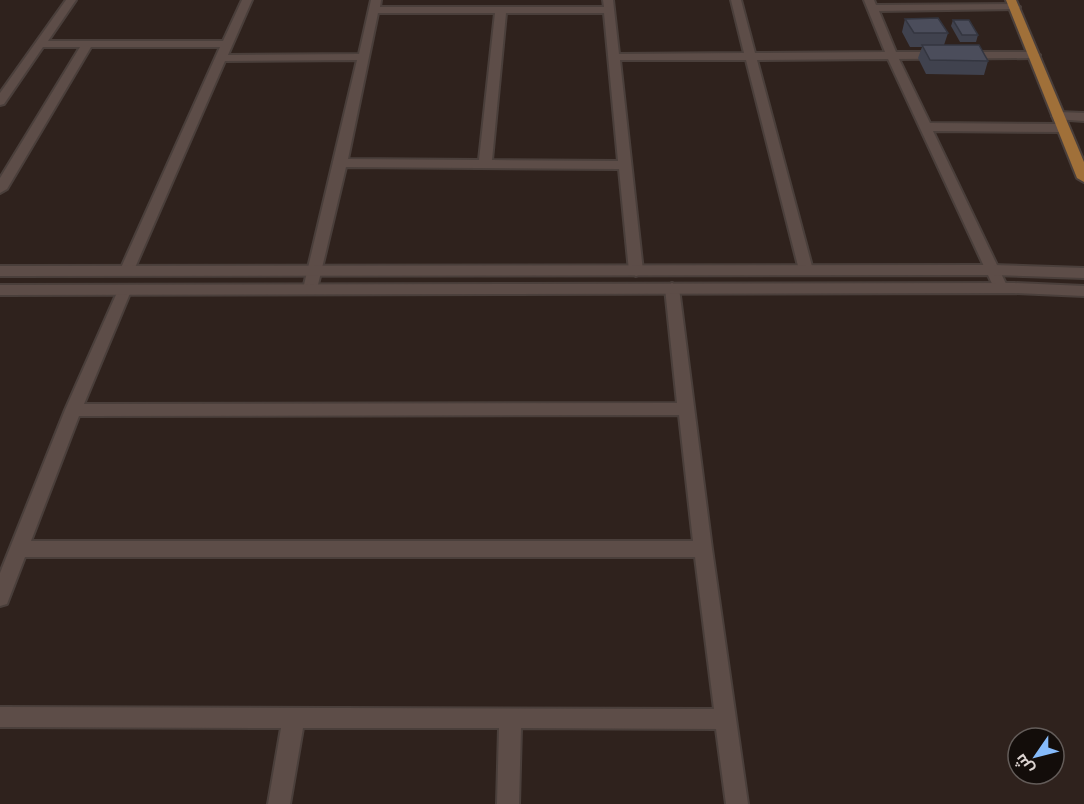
<svg xmlns="http://www.w3.org/2000/svg" width="1084" height="804" viewBox="0 0 1084 804" font-family="'Titillium Web',Cairo,sans-serif">
  <style>
    .lines { fill: none; stroke-linecap: round; stroke-linejoin: round }
    .minor-casing { stroke: #4a3f3b; stroke-width: 4 }
    .tertiary-casing { stroke: #4a3f3b; stroke-width: 4 }
    .primary-casing { stroke: #4a3f3b; stroke-width: 4 }
    .minor { fill: #5d4d48; fill-rule: evenodd }
    .tertiary { fill: #5d4d48; fill-rule: evenodd }
    .primary { fill: #a07039; fill-rule: evenodd }
    .wall { fill: #40424e }
    .building { fill: #4b4d5b; stroke: #343640; stroke-width: 1.5 }
  </style>
  <rect width="100%" height="100%" fill="#2f221d"/>
  <g class="lines">
    <defs>
      <g id="minor">
        <path d="M66 0H76L48 41H223L242 0H252L228 55 359 54 371 0H381L380 7H604L603 0H613L619 54 744 53 731 0H741L755 53 885 52 864 0H874L876 5 1015 4 1020 7 1019 9 879 11 896 52H1034L1040 55 1034 58 899 59 930 123 1063 124 1069 128 1063 132 933 131 1008 288 1001 293 994 288 888 59 757 60 813 270 806 275 799 270 746 60H620L643 271 641 274 636 276 629 271 619 169 346 167 317 289 310 294 303 289 357 60 225 61 134 270 127 275 120 270 220 47H91L7 189 0 193V178L80 47H43L4 104 0 105V93ZM378 13H495L479 160 348 159ZM506 13H604L618 161 492 160Z"/>
        <polygon points="1058,112 1084,113 1084,121 1054,119 1052,116"/>
        <path d="M672 283 679 288 712 549 748 804H726L716 729 521 728 519 804H497L499 728H303L290 804H268L281 728 0 727V707L714 709 695 557H25L7 604 0 606V573L65 410 119 288 124 286 131 291 84 404 677 403 665 288ZM679 415 693 541H31L79 416Z"/>
      </g>
      <g id="tertiary">
        <polygon points="993,265 1084,268 1084,278 993,275 0,276 0,266"/>
        <polygon points="1014,283 1084,286 1084,296 1014,293 0,295 0,285"/>
      </g>
      <polygon id="primary" points="1006,0 1016,0 1084,162 1084,182 1077,178"/>
    </defs>
    <use href="#minor" class="minor-casing"/>
    <use href="#tertiary" class="tertiary-casing"/>
    <use href="#primary" class="primary-casing"/>
    <use href="#minor" class="minor"/>
    <use href="#tertiary" class="tertiary"/>
    <use href="#primary" class="primary"/>
  </g>
  <g class="wall">
    <polygon points="905,19 948,33 944,45 988,61 984,75 926,74 918,58 922,47 910,47 902,32"/>
    <polygon points="953,20 978,35 976,42 960,42 951,26"/>
  </g>
  <g class="building">
    <polygon points="938,18 948,33 914,33 905,19"/>
    <polygon points="953,20 969,20 978,35 962,35"/>
    <polygon points="922,45 979,45 988,61 930,60"/>
  </g>
  <g transform="translate(1036 756) rotate(235)"><circle r="28" fill="#130d0a" stroke="#635c59" stroke-width="1.5"/>
  <path d="M0-4.5L10 22L0 15L-10 22Z" fill="#86bbfb"/>
  <text y="-9" font-size="16" font-weight="bold" text-anchor="middle" fill="#dcd3d0">ش</text>
  </g>
</svg>
